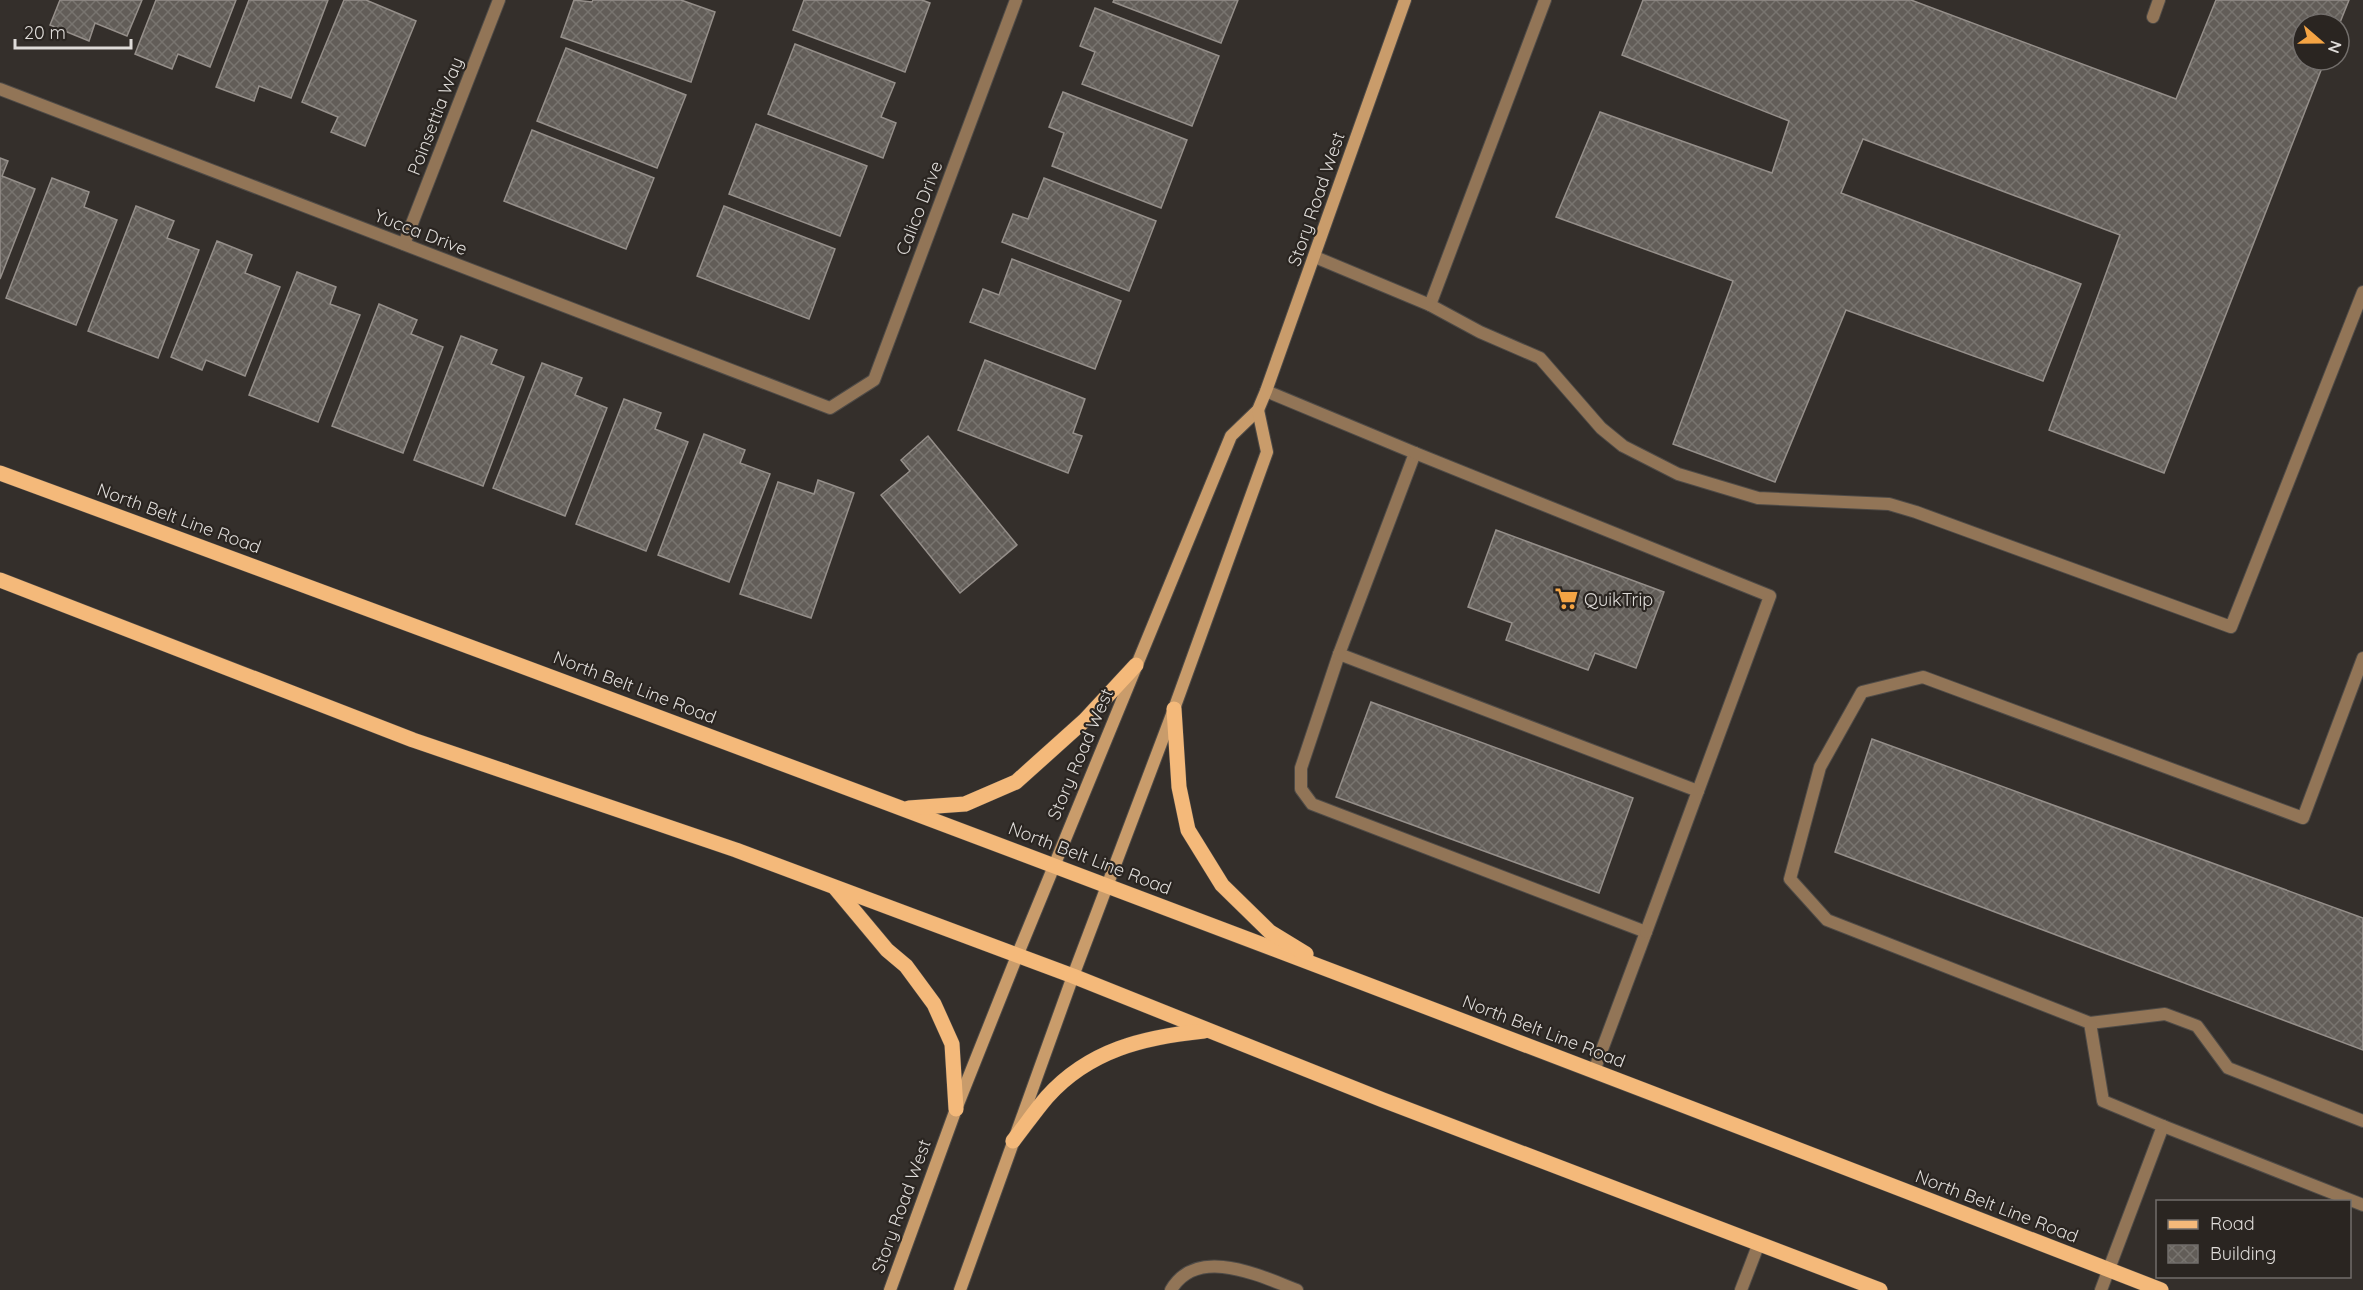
<svg xmlns="http://www.w3.org/2000/svg" width="2363" height="1290" viewBox="0 0 2363 1290" font-family="Quicksand,sans-serif">
  <style>
    .building { fill: url(#building-cross-hatch); stroke: #958f8a; stroke-width: 1.5 }
    .lines { fill: none; stroke-linecap: round; stroke-linejoin: round }
    .lane-casing { stroke: #4f4b47; stroke-width: 14 }
    .street-casing { stroke: #4f4b47; stroke-width: 14 }
    .secondary-casing { stroke: #4f4b47; stroke-width: 14 }
    .primary-casing { stroke: #4f4b47; stroke-width: 16 }
    .lane { stroke: #927557; stroke-width: 12 }
    .street { stroke: #927557; stroke-width: 12 }
    .secondary { stroke: #c99c6b; stroke-width: 12 }
    .primary { stroke: #f4b97a; stroke-width: 15 }
    .labels { text-anchor: middle; dominant-baseline: central; stroke-width: 4.5; stroke-linejoin: round; paint-order: stroke }
    .street-label { font-size: 18px; fill: #dfdcd9; stroke: #2a2521 }
    .poi-label { font-size: 18px; fill: #dfdcd9; stroke: #2a2521; text-anchor: start }
  </style>
  <defs>
    <pattern id="building-cross-hatch" width="8" height="8" patternUnits="userSpaceOnUse" patternTransform="scale(1.5)"><rect width="8" height="8" fill="#625d58"/><path d="M0 0l8 8M0 8l8-8" fill="none" stroke="#78746f"/></pattern>
  </defs>
  <rect width="100%" height="100%" fill="#342f2b"/>
  <g class="building">
    <polygon points="60,0 142,0 127,36 95,23 89,41 50,25"/>
    <polygon points="156,0 236,0 210,67 178,54 172,69 135,54"/>
    <polygon points="249,0 328,0 291,98 259,86 254,101 216,87"/>
    <polygon points="344,0 366,0 416,21 365,146 331,132 338,117 302,102"/>
    <polygon points="574,0 592,2 593,0 681,0 715,12 691,82 561,37"/>
    <polygon points="804,0 922,0 930,3 905,72 793,30"/>
    <polygon points="1114,0 1238,0 1221,43 1113,2"/>
    <polygon points="1643,0 1911,0 2176,99 2216,0 2349,0 2339,25 2303,24 2303,60 2325,60 2164,473 2049,430 2120,235 1863,139 1841,193 2081,284 2043,381 1846,310 1775,482 1673,444 1733,281 1556,217 1600,112 1772,173 1789,121 1622,55"/>
    <polygon points="1095,8 1219,56 1192,126 1082,84 1095,52 1080,46"/>
    <polygon points="795,44 895,83 881,117 896,123 883,158 768,114"/>
    <polygon points="566,48 686,95 657,168 537,121"/>
    <polygon points="1063,92 1187,140 1161,208 1052,166 1064,133 1049,127"/>
    <polygon points="756,124 867,166 840,236 729,194"/>
    <polygon points="532,130 654,178 626,249 504,201"/>
    <polygon points="0,158 8,161 2,176 35,189 0,279"/>
    <polygon points="52,178 89,192 84,207 117,220 76,325 6,298"/>
    <polygon points="1044,178 1156,221 1129,291 1002,242 1013,214 1028,219"/>
    <polygon points="136,206 174,221 167,238 199,250 158,358 88,331"/>
    <polygon points="724,206 835,249 809,319 697,276"/>
    <polygon points="217,241 252,255 245,273 280,287 245,376 206,360 202,370 171,357"/>
    <polygon points="1012,259 1121,301 1095,369 970,322 983,289 999,295"/>
    <polygon points="297,272 336,287 330,304 360,315 318,422 249,395"/>
    <polygon points="379,304 417,320 411,334 443,347 403,453 332,426"/>
    <polygon points="461,336 497,350 491,364 524,377 483,486 414,460"/>
    <polygon points="985,360 1085,399 1073,433 1082,436 1068,473 958,430"/>
    <polygon points="542,363 582,378 575,395 607,408 565,516 493,488"/>
    <polygon points="624,399 661,413 655,429 688,442 646,551 576,524"/>
    <polygon points="704,434 745,450 740,463 770,474 729,582 658,555"/>
    <polygon points="928,436 1017,545 960,593 881,495 910,471 901,460"/>
    <polygon points="818,480 854,493 811,618 740,594 778,482 814,494"/>
    <polygon points="1496,530 1664,592 1636,668 1595,653 1588,670 1506,640 1512,623 1468,607"/>
    <polygon points="1371,702 1633,798 1599,893 1336,797"/>
    <polygon points="1872,739 2363,918 2363,1050 1835,852"/>
  </g>
  <g class="lines">
    <defs>
      <g id="lane">
        <polyline points="1545,0 1430,305 1480,332 1540,358 1601,428 1623,446 1678,474 1758,498 1889,504 1916,512 2231,627 2363,292"/>
        <polyline points="2153,17 2159,0"/>
        <polyline points="1315,257 1430,305"/>
        <polyline points="1266,391 1415,453 1339,654 1301,768 1301,789 1312,804 1646,932 1594,1071"/>
        <polyline points="1415,453 1770,596 1698,791"/>
        <polyline points="1339,654 1698,791 1646,932"/>
        <polyline points="2090,1023 2165,1014 2197,1026 2228,1068 2363,1121"/>
        <polyline points="2163,1126 2103,1101 2090,1023 1827,920 1790,879 1820,767 1862,692 1923,677 2303,818 2363,658"/>
        <path d="M1171 1290C1197 1245 1260 1276 1297 1290"/>
        <polyline points="1741,1290 1759,1243"/>
        <polyline points="2101,1290 2163,1126 2363,1205"/>
      </g>
      <g id="street">
        <polyline points="0,89 830,408 874,380 1016,0"/>
        <polyline points="404,244 499,0"/>
      </g>
      <g id="secondary">
        <polyline points="890,1290 956,1109 1017,956 1231,436 1258,410 1266,391 1405,0"/>
        <polyline points="960,1290 1073,976 1174,709 1267,452 1258,410"/>
      </g>
      <g id="primary">
        <path d="M0 473C723 739 1444 1011 2161 1290"/>
        <polyline points="0,580 413,740 736,850 1073,976 1383,1100 1880,1290"/>
        <polyline points="1174,709 1179,787 1188,830 1222,885 1270,932 1306,954"/>
        <polyline points="909,808 965,804 1016,782 1085,720 1136,665"/>
        <polyline points="836,889 887,950 906,966 934,1004 952,1044 956,1109"/>
        <path d="M1013 1141C1024 1127 1035 1111 1047 1097 1089 1050 1144 1037 1204 1031"/>
      </g>
    </defs>
    <use href="#lane" class="lane-casing"/>
    <use href="#street" class="street-casing"/>
    <use href="#secondary" class="secondary-casing"/>
    <use href="#primary" class="primary-casing"/>
    <use href="#lane" class="lane"/>
    <use href="#street" class="street"/>
    <use href="#secondary" class="secondary"/>
    <use href="#primary" class="primary"/>
  </g>
  <defs>
    <symbol id="supermarket-bare" viewBox="-9 -9 18 18"><path d="M-6-5.5h2.5l.6 2H6L4.5 2H-2.5L-4.4-4H-6ZM-1.5 3.2a1.3 1.3 0 1 0 .1 0ZM3 3.2a1.3 1.3 0 1 0 .1 0Z" fill="#f4a444" stroke="#2a2521" stroke-width="2.5" paint-order="stroke"/></symbol>
  </defs>
  <g fill-rule="evenodd">
    <use href="#supermarket-bare" x="1550" y="582" width="33" height="33"/>
  </g>
  <g class="labels">
    <g class="street-label">
      <text transform="translate(435 116) rotate(-69)">Poinsettia Way</text>
      <text transform="translate(1316 199) rotate(-71)">Story Road West</text>
      <text transform="translate(919 208) rotate(-69)">Calico Drive</text>
      <text transform="translate(421 232) rotate(21)">Yucca Drive</text>
      <text transform="translate(179 518) rotate(20)">North Belt Line Road</text>
      <text transform="translate(635 687) rotate(21)">North Belt Line Road</text>
      <text transform="translate(1080 754) rotate(-67)">Story Road West</text>
      <text transform="translate(1090 858) rotate(21)">North Belt Line Road</text>
      <text transform="translate(1544 1031) rotate(21)">North Belt Line Road</text>
      <text transform="translate(901 1206) rotate(-70)">Story Road West</text>
      <text transform="translate(1997 1206) rotate(21)">North Belt Line Road</text>
    </g>
    <g class="poi-label">
      <text x="1584" y="599">QuikTrip</text>
    </g>
  </g>
  <rect x="2156" y="1200" width="195" height="78" fill="#2a2521" stroke="#726e6b" stroke-width="1.5"/>
  <rect x="2168" y="1220" width="30" height="9" fill="#f4b97a" stroke="#726e6b" stroke-width="1.5"/>
  <text x="2210" y="1230" font-size="18" fill="#dfdcd9">Road</text>
  <rect x="2168" y="1245" width="30" height="18" fill="url(#building-cross-hatch)" stroke="#726e6b" stroke-width="1.5"/>
  <text x="2210" y="1260" font-size="18" fill="#dfdcd9">Building</text>
  <g transform="translate(2321 42) rotate(110)"><circle r="28" fill="#2a2521" stroke="#726e6b" stroke-width="1.5"/>
  <path d="M0-4.5L10 22L0 15L-10 22Z" fill="#f4a444"/>
  <text y="-9" font-size="16" font-weight="bold" text-anchor="middle" fill="#dfdcd9">N</text>
  </g>
  <path d="M15 39v9h116v-9" fill="none" stroke="#dfdcd9" stroke-width="3"/>
  <text x="24" y="39" font-size="18" fill="#dfdcd9" stroke="#2a2521" stroke-width="4.5" paint-order="stroke">20 m</text>
</svg>
